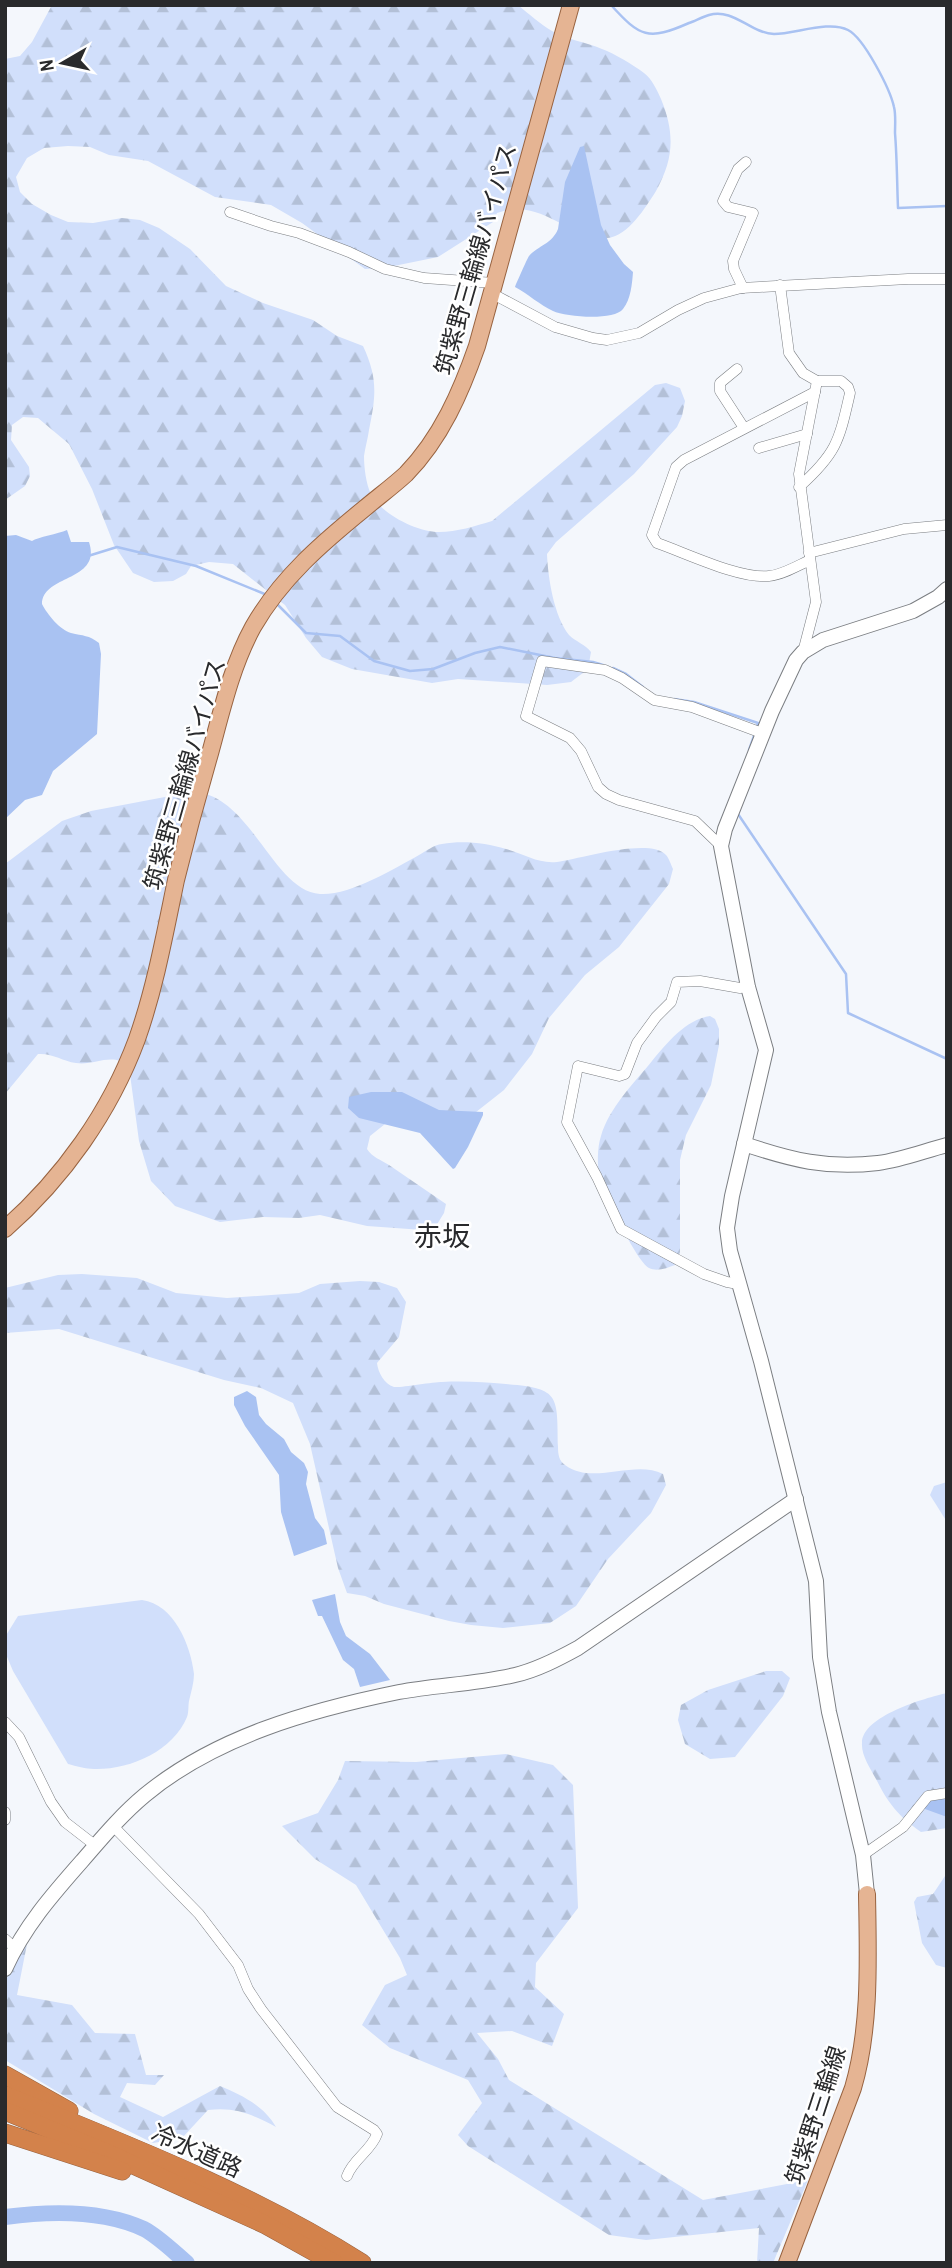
<svg xmlns="http://www.w3.org/2000/svg" width="952" height="2268" viewBox="0 0 952 2268" font-family="'Archivo Narrow','Noto Sans JP',sans-serif">
  <style>
    .forest { fill: url(#forest-firs) }
    .pitch { fill: #d1dffb }
    .water { fill: #a9c2f2 }
    .lines { fill: none; stroke-linecap: round; stroke-linejoin: round }
    .stream { stroke: #a9c2f2; stroke-width: 2.5 }
    .river { stroke: #a9c2f2; stroke-width: 16 }
    .street-casing { stroke: #7b7e82; stroke-width: 11 }
    .secondary-casing { stroke: #7b7e82; stroke-width: 16 }
    .primary-casing { stroke: #986340; stroke-width: 18 }
    .highway-casing { stroke: #986340; stroke-width: 19 }
    .street { stroke: #fff; stroke-width: 10 }
    .secondary { stroke: #fff; stroke-width: 14 }
    .primary { stroke: #e5b493; stroke-width: 16 }
    .highway { stroke: #d3824b; stroke-width: 18 }
    .labels { text-anchor: middle; dominant-baseline: central; stroke-width: 5; stroke-linejoin: round; paint-order: stroke }
    .street-label { font-size: 24px; fill: #292a2c; stroke: #fff }
    .quarter-label { font-size: 28px; fill: #292a2c; stroke: #fff }
  </style>
  <defs>
    <pattern id="forest-firs" width="22" height="20" patternUnits="userSpaceOnUse" patternTransform="scale(1.75)"><rect width="22" height="20" fill="#d1dffb"/><path d="M5 1l3.5 6h-7zM16 11l3.5 6h-7z" fill="#b3c0d7"/></pattern>
  </defs>
  <rect width="100%" height="100%" fill="#f4f7fc"/>
  <g class="forest">
    <path d="M52 5H518C529 14 540 24 552 31 567 40 586 42 602 49 615 54 632 64 644 73 652 79 657 90 661 99 675 133 674 159 656 191 646 207 628 236 608 238 570 242 543 196 497 213L493 222 438 257 384 268 365 269 302 223 271 205 215 197 148 161 109 155 90 147 68 146 44 148 27 158 16 177 20 192 32 204 51 215 68 222 93 223 122 218 140 220 159 228 190 249 226 286 263 303 313 320 337 336 363 346C378 378 376 396 369 430 368 438 365 448 364 456 364 467 366 484 371 494 381 514 417 532 439 532 457 532 475 526 492 521L655 385 666 383 680 388 685 401 682 416 677 427 634 474 556 542 547 554C548 578 554 616 569 635 576 642 585 644 591 652L588 669 571 682 547 685 458 679 432 683 352 669 322 657 306 638 285 605 233 564 209 562 191 566 186 574 173 581 154 582 133 573 114 545 92 489 69 444 38 418 23 417 12 425 11 440 29 467 30 476 25 486 5 500V59L20 56 32 42Z"/>
    <path d="M186 793C191 793 197 792 202 793 253 804 275 891 320 894 349 896 394 869 419 855 426 851 434 845 442 844 463 840 486 843 506 849 524 854 538 864 557 862 579 859 650 837 666 855 669 858 671 865 673 869L669 884 619 947 585 975 549 1018 532 1054 504 1090 471 1116 385 1124 370 1136 367 1149C372 1157 381 1160 389 1165 408 1178 427 1191 446 1204L444 1213 436 1226 423 1230 367 1226 320 1215 299 1218 263 1217 220 1222 175 1206 151 1181 139 1141 129 1067C113 1051 95 1066 76 1063 62 1061 53 1053 38 1054L5 1094V864L62 821 91 811Z"/>
    <path d="M710 1016 715 1019 719 1029V1045L711 1085 686 1135 680 1160V1252L675 1265C667 1268 657 1272 649 1268 635 1259 606 1196 600 1179 597 1167 597 1148 601 1136 609 1108 634 1083 652 1061 667 1043 685 1020 710 1016Z"/>
    <path d="M82 1274 137 1278 176 1293 227 1298 299 1293 320 1284 360 1281 379 1282 397 1288 406 1302 399 1337 377 1363C378 1372 384 1384 394 1387 399 1388 433 1382 442 1382 463 1381 484 1382 506 1384 561 1388 557 1396 558 1447 558 1454 559 1461 565 1465 593 1486 634 1459 663 1474L666 1485 651 1513 608 1559 576 1606 550 1623 503 1628 471 1625 449 1621 384 1604 365 1596 347 1593 338 1568 310 1444 293 1403 261 1388 224 1380 59 1329 5 1333V1288L58 1275Z"/>
    <polygon points="766,1671 782,1671 790,1678 783,1696 735,1757 710,1759 685,1744 678,1720 681,1705 708,1690"/>
    <path d="M947 1693V1828L921 1832C898 1816 888 1803 876 1779 870 1768 861 1755 862 1743 862 1716 925 1698 947 1693Z"/>
    <polygon points="506,1754 553,1765 573,1785 578,1908 536,1963 535,1987 564,2014 552,2046 512,2031 477,2033 498,2059 509,2080 703,2200 808,2180 773,2263 757,2263 759,2228 646,2240 609,2235 468,2146 458,2135 482,2103 468,2080 390,2048 362,2025 385,1985 407,1975 400,1958 356,1885 315,1859 282,1826 318,1813 338,1780 345,1761 416,1762"/>
    <polygon points="947,1873 947,1968 936,1965 922,1943 914,1902 917,1897 933,1894"/>
    <path d="M27 1944 17 1995 72 2005 95 2033 135 2034 146 2075H164L155 2085 127 2083 120 2097 163 2117 220 2086C242 2095 264 2106 276 2127 251 2114 236 2107 208 2110L182 2138 153 2143 94 2114 5 2060V1981Z"/>
  </g>
  <g class="pitch">
    <polygon points="947,1482 947,1522 930,1495 934,1486"/>
    <path d="M142 1600C174 1604 191 1646 194 1674 194 1683 191 1692 189 1701 188 1706 189 1712 187 1717 173 1751 130 1770 94 1769 86 1769 76 1766 68 1764L13 1671 5 1652V1637L18 1616Z"/>
  </g>
  <g class="water">
    <path d="M584 146 601 225 610 245 624 264 633 272C632 284 631 299 623 309 614 321 566 317 553 311 540 305 528 294 515 287 516 284 528 257 529 256 539 245 552 244 558 229L565 182 580 147Z"/>
    <path d="M67 530 71 542H89C102 582 43 574 42 604 47 614 60 630 71 633 83 636 89 635 99 643L101 654 97 734 53 771 42 795 25 800 5 819V536L16 535 32 541C38 537 58 534 67 530Z"/>
    <polygon points="371,1092 402,1092 439,1110 483,1112 483,1115 468,1147 455,1168 453,1169 420,1133 359,1118 348,1108 349,1097"/>
    <polygon points="247,1391 256,1397 259,1415 266,1424 284,1439 291,1452 304,1463 308,1472 306,1484 315,1518 324,1530 327,1544 294,1556 281,1512 279,1475 245,1426 234,1405 234,1397"/>
    <polygon points="335,1594 340,1622 346,1636 370,1654 390,1680 360,1687 354,1669 343,1660 322,1616 318,1616 312,1600"/>
    <polygon points="947,1796 947,1817 925,1809 924,1806 928,1801"/>
  </g>
  <g class="lines">
    <g class="stream">
      <path d="M611 5C640 37 648 41 689 23 695 21 702 17 709 15 734 8 750 33 774 34 795 34 829 20 848 30 864 38 890 89 894 107 896 115 895 125 895 133 897 158 897 183 898 208L947 206"/>
      <polyline points="88,556 117,547 196,566 267,595"/>
      <polyline points="275,602 306,633 340,636 374,661 410,671 433,669 475,653 500,647 555,658 593,662 603,665"/>
      <polyline points="613,668 626,674 643,687"/>
      <polyline points="674,699 694,702 758,723 757,726"/>
      <polyline points="749,750 755,733"/>
      <polyline points="738,814 846,974 848,1013 947,1059"/>
    </g>
    <path class="river" d="M5 2217C50 2211 103 2210 144 2229 159 2237 174 2252 187 2263"/>
    <defs>
      <g id="street">
        <polyline points="230,212 271,226 299,233 349,252 385,269 424,278 494,283"/>
        <polyline points="780,285 789,353 803,373 817,381 799,474 816,602 803,652"/>
        <polyline points="743,288 734,269 733,261 753,213 728,207 723,201 738,169 746,162"/>
        <polyline points="491,293 555,327 593,338 607,340 639,333 678,310 704,298 741,288 908,279 947,279"/>
        <polyline points="737,369 720,383 720,391 744,428"/>
        <polyline points="759,448 807,434"/>
        <path d="M799 487C837 453 839 441 850 393L848 387 841 381H817"/>
        <polyline points="809,553 904,529 947,525"/>
        <path d="M810 560C797 566 782 575 769 576 739 579 686 553 657 543L652 535 676 467 684 460 815 392"/>
        <polyline points="721,846 695,821 619,800 606,794 598,787 581,751 570,738 526,716 542,661 605,670 622,678 654,700 692,707 762,733"/>
        <polyline points="738,1284 727,1282 704,1274 621,1229 597,1177 567,1122 578,1066 619,1076 625,1074 637,1043 656,1017 671,1002 677,982 700,981 740,988 748,987"/>
        <polyline points="5,1722 19,1737 51,1802 65,1822 96,1846"/>
        <polyline points="5,1812 5,1820"/>
        <path d="M113 1826 199 1914 238 1965 248 1989 261 2009 337 2107 374 2130 377 2134C371 2151 353 2159 347 2176"/>
        <polyline points="863,1855 903,1827 928,1796 947,1793"/>
        <polyline points="5,1939 15,1948"/>
      </g>
      <g id="secondary">
        <path d="M744 1144C792 1160 826 1169 878 1163 902 1160 924 1151 947 1145"/>
        <polyline points="867,1894 863,1855 829,1712 820,1657 816,1581 761,1361 730,1251 727,1228 732,1196 766,1050 748,987 721,846 725,829 772,711 796,660 803,652 823,640 913,611 938,597 947,589"/>
        <path d="M5 1969C24 1927 52 1895 82 1861 102 1838 121 1815 145 1795 215 1737 310 1710 399 1692 437 1685 477 1684 515 1675 537 1670 558 1659 578 1648L796 1499"/>
      </g>
      <g id="primary">
        <path d="M5 1229C63 1178 110 1112 137 1039 155 988 165 933 176 880 186 839 197 798 209 757 221 714 231 667 253 627 281 578 322 543 365 508 378 497 393 486 406 474 441 438 461 392 477 346L571 5"/>
        <path d="M787 2263 853 2088C871 2027 868 1957 867 1894"/>
      </g>
      <g id="highway">
        <polyline points="5,2075 69,2111"/>
        <path d="M5 2095C127 2145 250 2192 362 2263"/>
        <polyline points="5,2111 107,2153 264,2224 334,2263"/>
        <polyline points="5,2133 122,2171"/>
      </g>
    </defs>
    <use href="#street" class="street-casing"/>
    <use href="#secondary" class="secondary-casing"/>
    <use href="#primary" class="primary-casing"/>
    <use href="#highway" class="highway-casing"/>
    <use href="#street" class="street"/>
    <use href="#secondary" class="secondary"/>
    <use href="#primary" class="primary"/>
    <use href="#highway" class="highway"/>
  </g>
  <g class="labels">
    <g class="street-label">
      <text transform="translate(475 259) rotate(-74)">筑紫野三輪線バイパス</text>
      <text transform="translate(184 774) rotate(-74)">筑紫野三輪線バイパス</text>
      <text transform="translate(815 2115) rotate(-72)">筑紫野三輪線</text>
      <text transform="translate(197 2150) rotate(24)">冷水道路</text>
    </g>
    <g class="quarter-label">
      <text x="442" y="1236">赤坂</text>
    </g>
  </g>
  <rect width="952" height="2268" fill="none" stroke="#292a2c" stroke-width="14"/>
  <g transform="translate(63 63) rotate(261)" stroke="#ffffff" stroke-width="5" paint-order="stroke">
  <path d="M0-5L12 26L0 18L-12 26Z" fill="#292a2c"/>
  <text y="-10" font-size="19" font-weight="bold" text-anchor="middle" fill="#292a2c">N</text>
  </g>
</svg>
